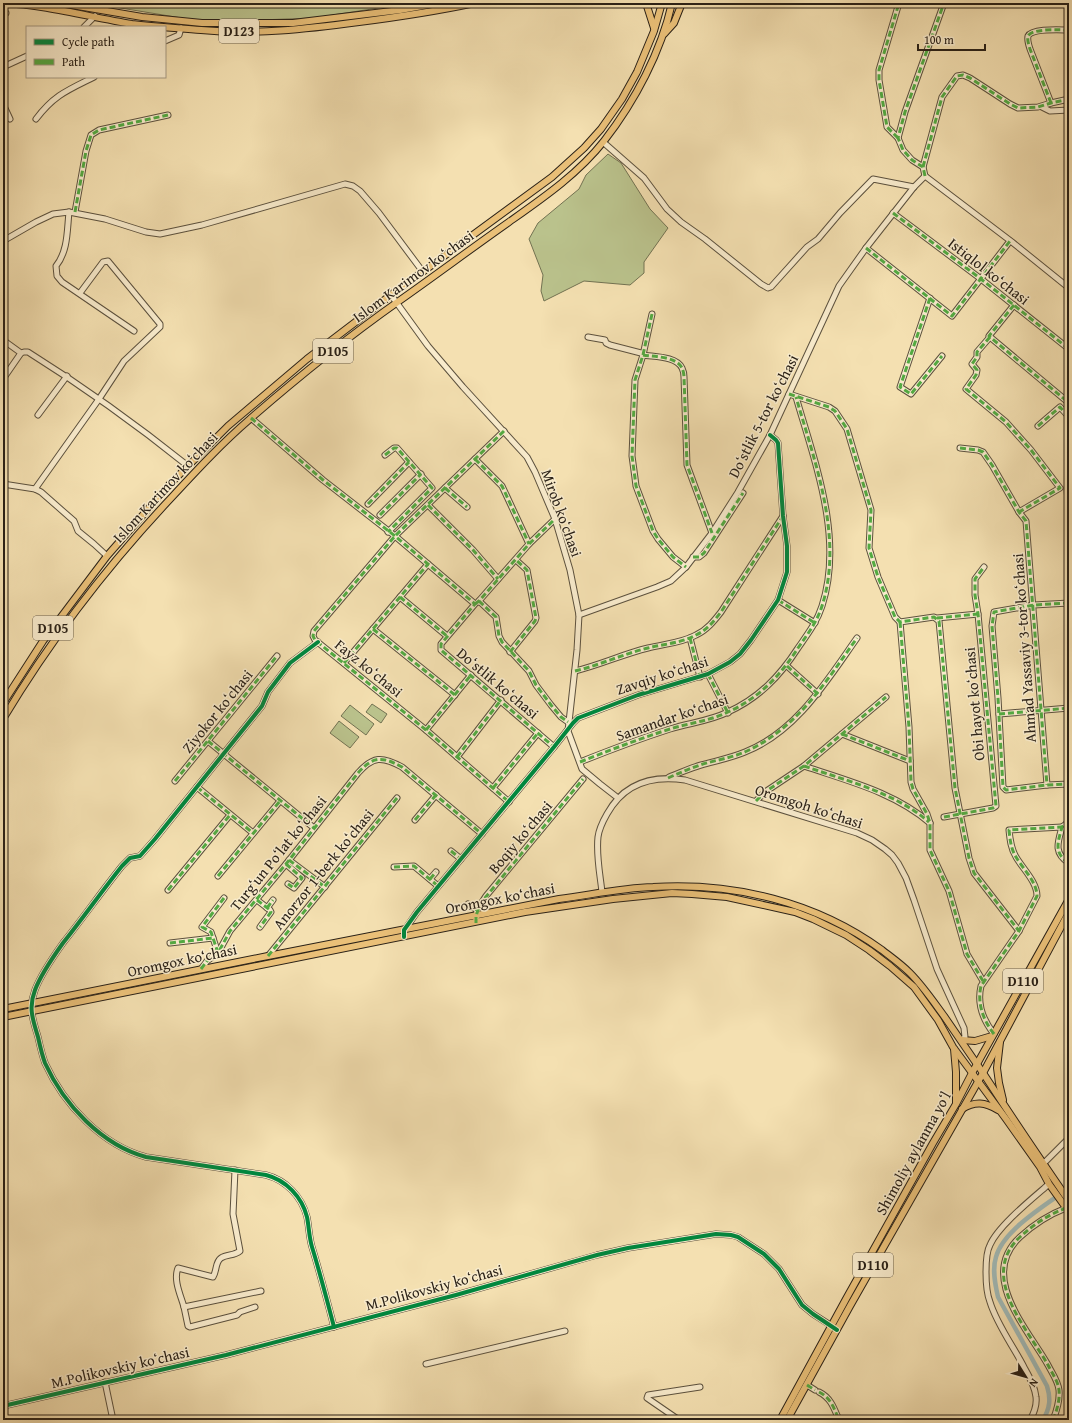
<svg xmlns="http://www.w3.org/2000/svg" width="1072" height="1423" viewBox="0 0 1072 1423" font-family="'Gentium Book Plus',serif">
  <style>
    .green { fill: #bac28c; stroke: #727252 }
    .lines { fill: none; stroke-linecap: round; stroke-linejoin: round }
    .canal { stroke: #a1bab7; stroke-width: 4.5 }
    .minor-casing { stroke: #5c513e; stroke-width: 7 }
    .major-casing { stroke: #2a2117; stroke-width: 8 }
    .minor { stroke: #f8ebcc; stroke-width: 5 }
    .major { stroke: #eac078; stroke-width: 6 }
    .quiet { stroke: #53aa42; stroke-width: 3; stroke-dasharray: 6 3; stroke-linecap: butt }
    .cycleway-casing { stroke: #f8ebcc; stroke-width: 6 }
    .cycleway { stroke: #00873e; stroke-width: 4 }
    .labels { text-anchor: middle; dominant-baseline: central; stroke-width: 3; stroke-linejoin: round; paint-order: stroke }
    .shield { fill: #f8ebcc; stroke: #685e4d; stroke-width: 1 }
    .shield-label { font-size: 14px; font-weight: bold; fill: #2a2117 }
    .street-label { font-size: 15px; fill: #2a2117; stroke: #f8ebcc }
  </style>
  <rect width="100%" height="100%" fill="#f4e0b1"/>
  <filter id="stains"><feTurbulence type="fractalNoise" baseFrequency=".005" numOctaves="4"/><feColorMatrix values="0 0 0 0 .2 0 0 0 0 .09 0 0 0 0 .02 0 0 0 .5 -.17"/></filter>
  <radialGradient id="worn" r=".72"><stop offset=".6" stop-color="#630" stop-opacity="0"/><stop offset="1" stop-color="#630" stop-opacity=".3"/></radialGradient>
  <g class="green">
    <polygon points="90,3 411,3 313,18 206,22"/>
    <polygon points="608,154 621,163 650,209 668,228 644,262 644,273 630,285 584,281 544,301 541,291 543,275 529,239 538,223 579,189 586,175"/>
    <polygon points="372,704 387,714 381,723 366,712"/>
    <polygon points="350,705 374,724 366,735 341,716"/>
    <polygon points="339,721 359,737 350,748 330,733"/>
  </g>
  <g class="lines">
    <path class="canal" d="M1043 1420C1050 1408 1051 1399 1047 1386L998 1297C995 1284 992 1269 996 1257 1003 1230 1047 1204 1069 1188"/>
    <defs>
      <g id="minor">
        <polyline points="3,13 6,13"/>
        <polyline points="84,27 95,16"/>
        <polyline points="165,41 179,35 181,28"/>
        <polyline points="3,67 27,56"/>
        <path d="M1051 103 1030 49C1029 46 1027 40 1028 36 1032 28 1061 30 1069 30"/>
        <polyline points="3,104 10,119"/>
        <polyline points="1042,107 1050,111 1069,110"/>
        <path d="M36 119C54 95 68 90 94 77"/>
        <polyline points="898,138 887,127 879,80 879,70 899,3"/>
        <polyline points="603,142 644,178 667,209 681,222 705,239 761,284 768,288 771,287 807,247 818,239 840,213 873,179 914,187"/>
        <polyline points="923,167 942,97 957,76 963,75 970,78 1010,104 1018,108 1038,107 1051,103 1069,99"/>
        <polyline points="925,176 923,167 912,160 903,150 898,138 905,112 944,3"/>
        <polyline points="925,176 1012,242 1069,288"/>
        <path d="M69 212C67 231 68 251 56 266L57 276 62 282 134 331"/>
        <polyline points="75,212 86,151 91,135 99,130 168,115"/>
        <polyline points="893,213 981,279 1069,349"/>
        <polyline points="3,241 36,222 53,214 69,212 105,219 146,232 160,234 202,225 345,184 353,186 360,191 379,213 423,272"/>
        <polyline points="866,248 952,316 1010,241"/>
        <polyline points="391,295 428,346 463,387 527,457 535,472 555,519 570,570 579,615 577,650 568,731 582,769 600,784 618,798"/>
        <polyline points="930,298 900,387 911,394 942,356"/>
        <polyline points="1014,305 989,336 990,337 1069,403"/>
        <polyline points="652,314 643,355 635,380 632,456 635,478 636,486 653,531 658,539 673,557 686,567"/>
        <path d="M588 337 605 340 606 343 610 345 641 353 643 355C654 357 676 356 682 368 683 370 684 374 684 377L687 465 712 533"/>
        <polyline points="990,337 977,352 977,357 972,364 977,370 976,375 966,389 1006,422 1031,450 1060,488 1019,512"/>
        <polyline points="3,340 21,353"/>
        <path d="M3 379 21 353 24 352H28C84 387 137 425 188 466"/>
        <polyline points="789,394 829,407 835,411 847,429 871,510 869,548 878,577 895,617 900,622 934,617 939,621 955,788 969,858 974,873 1019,931"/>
        <polyline points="38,415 67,376"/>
        <polyline points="251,418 323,480 395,536 475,604 441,644 441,650 554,747"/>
        <polyline points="1038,426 1060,407 1069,417"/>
        <polyline points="504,431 395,536 314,631 313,636 315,640 426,730 509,802"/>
        <polyline points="960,448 978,450 983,452 992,465 1019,512 1026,521 1047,785"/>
        <polyline points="385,455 394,448 397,448 432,488 388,532"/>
        <polyline points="475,459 502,486 529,544"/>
        <polyline points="3,484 35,489 41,492 74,521 78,531 94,544 107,556"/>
        <polyline points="445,488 467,507"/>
        <polyline points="1067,488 1069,518"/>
        <polyline points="35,489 99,399 124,361 160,327 160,324 108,261 103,262 80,293"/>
        <polyline points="368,504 409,462"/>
        <polyline points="428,505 473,550 498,579"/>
        <polyline points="380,515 421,474"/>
        <polyline points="693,557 699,557 704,553 743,493"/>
        <polyline points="400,597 447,636"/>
        <polyline points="778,600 815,623"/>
        <polyline points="479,601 496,617 499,636 502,642 529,671 536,685 551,705 561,717 568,722"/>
        <polyline points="478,602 529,544 555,519"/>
        <polyline points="1069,603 1034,605 994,612 992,626 998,698 1003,787 1006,790 1047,785 1069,784"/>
        <polyline points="579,615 657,587 671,581 686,567 712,533 738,492 770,435 839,286 866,248 914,187 925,176"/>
        <polyline points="937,618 978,614"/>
        <polyline points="900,622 909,727 911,782 913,789 927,814 930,823 930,850 949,891 967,954 983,981"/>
        <polyline points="373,629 455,695"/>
        <polyline points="690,638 700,677"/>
        <path d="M318 642 290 663 268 692 262 706 155 839 140 856 130 858 122 866C102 891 83 918 63 943 53 957 41 974 35 990 28 1008 33 1020 38 1037 40 1046 42 1055 45 1063 64 1105 102 1145 146 1157L266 1175C286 1180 302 1197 307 1217 309 1227 309 1237 312 1247 320 1273 327 1300 334 1327"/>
        <polyline points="510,652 535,621 536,618 527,570 516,560"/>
        <polyline points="344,663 428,564"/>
        <polyline points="787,666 818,694"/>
        <path d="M575 671C600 665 623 654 648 648 664 644 682 643 696 635 707 630 714 621 721 612L783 516"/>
        <polyline points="708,674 728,713"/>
        <polyline points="999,714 1069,708"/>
        <polyline points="426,730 471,675"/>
        <polyline points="842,734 910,761"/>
        <polyline points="208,741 314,828"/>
        <polyline points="457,757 501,700"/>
        <path d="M580 762C610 750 639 739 670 729 689 723 710 721 728 712 759 698 780 676 798 648 807 635 817 622 822 606 844 538 815 463 796 397"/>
        <path d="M804 766C848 781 894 792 930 823"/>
        <path d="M669 777C680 773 690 768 701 765 715 761 731 758 745 752 796 732 826 682 857 638"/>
        <polyline points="175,781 277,656"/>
        <polyline points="197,787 253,833"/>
        <polyline points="493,788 538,733"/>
        <polyline points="756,801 765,792 804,766 886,697"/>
        <polyline points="944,817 993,808 996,806 978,614 975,595 975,579 984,567"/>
        <path d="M1069 819 1066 824 1062 827C1058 842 1053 853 1069 863"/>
        <polyline points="415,820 436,795"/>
        <polyline points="451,851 461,859"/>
        <polyline points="289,860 325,887"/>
        <polyline points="286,864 302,878 294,888 288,884"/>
        <polyline points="394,867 414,866 438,886"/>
        <polyline points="218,876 280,801"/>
        <polyline points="430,879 436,872"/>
        <polyline points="168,890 230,815"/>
        <path d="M602 892C600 874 596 855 598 837 599 829 603 821 607 814 624 783 652 775 685 780L857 833 872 840 885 849 892 855 898 863 906 878 914 900 937 969 964 1028 965 1037 962 1040"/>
        <polyline points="257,900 270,910 271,912 260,927"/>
        <polyline points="468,904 477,910"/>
        <polyline points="267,908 273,900"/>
        <polyline points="476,919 477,910 486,896 583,779"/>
        <polyline points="404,931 417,912 554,747 573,723 578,718 638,695 708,674 730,662 740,654 751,640 778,600 787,572 787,546 783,516 778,443 776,440 770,435"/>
        <polyline points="170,943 213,938"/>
        <polyline points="218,953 211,932 202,927 224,898"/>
        <polyline points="268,956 397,798"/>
        <path d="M201 969 207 961 218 953 230 931 286 864 358 773C373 756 382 756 402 767L482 834"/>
        <path d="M994 1034C983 1020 977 1003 981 986L1019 931 1037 896C1037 882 1023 869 1016 857 1011 849 1010 840 1009 830L1062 827"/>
        <polyline points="1042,1165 1069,1138"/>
        <path d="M235 1170 233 1214 240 1251C234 1256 227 1254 221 1258 215 1262 217 1271 213 1277L178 1268C173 1280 181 1296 184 1307L261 1291"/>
        <polyline points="184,1307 188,1326 190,1327 237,1315 240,1312 255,1307"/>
        <polyline points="426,1364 565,1331"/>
        <polyline points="105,1382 113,1420"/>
        <polyline points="807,1385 815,1390"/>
        <path d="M819 1392C831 1398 834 1408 839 1420"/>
        <polyline points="3,1406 226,1355 456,1295 597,1255 628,1248 716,1234 731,1235 738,1237 764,1254 779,1269 802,1305 813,1314 835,1328"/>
        <polyline points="679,1420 647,1398 648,1395 700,1387"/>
        <path d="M1030 1420C1034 1413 1037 1405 1036 1397 1035 1387 1030 1378 1025 1369 1014 1347 997 1325 990 1302 986 1292 986 1282 986 1272 986 1263 986 1252 990 1245 998 1226 1033 1198 1049 1184"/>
        <path d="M1053 1420C1057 1410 1060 1400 1059 1390 1058 1381 1052 1373 1048 1365 1027 1328 978 1276 1020 1237 1034 1224 1048 1215 1066 1208"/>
      </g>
      <g id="major">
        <path d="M3 3C47 5 89 17 132 24 155 27 178 28 201 30 254 35 307 29 359 22 398 17 437 11 475 3"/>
        <polyline points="60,3 142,17 202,23 293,23 400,10 439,3"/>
        <polyline points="646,3 654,28"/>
        <polyline points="664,34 674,23 682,3"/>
        <polyline points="3,703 43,641 107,556 170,484 228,426 307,359 391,295 552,177 584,148 601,129 622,99 637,72 654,31 662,3"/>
        <path d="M3 719C51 639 108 565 172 497 197 470 222 443 250 419 297 378 348 337 399 301 436 275 472 248 509 222 543 198 578 174 604 141 635 101 661 52 672 3"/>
        <path d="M3 1009 268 956 559 899C590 895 621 888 653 887 734 882 816 902 882 950 891 957 901 964 910 973 923 986 933 1001 944 1016 957 1035 970 1054 983 1073 1011 1116 1040 1159 1069 1201"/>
        <polyline points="3,1017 525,912 613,899 672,893 692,894 727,897 795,912 813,919 846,935 869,950 890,966 914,987 938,1020 953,1047 1006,1119 1040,1167 1049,1184 1069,1212"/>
        <polyline points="962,1040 975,1041 992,1036"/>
        <polyline points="1000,1042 997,1068 999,1083 1003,1100"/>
        <polyline points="954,1049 956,1072 956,1103"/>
        <path d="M962 1109C975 1101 985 1102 998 1110"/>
        <polyline points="780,1420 846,1299 933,1143 956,1104 972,1073 1069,899"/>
        <polyline points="787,1420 850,1306 983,1073 1069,912"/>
      </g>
    </defs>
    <use href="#minor" class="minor-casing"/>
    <use href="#major" class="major-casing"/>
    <use href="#minor" class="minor"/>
    <use href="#major" class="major"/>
    <g class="quiet">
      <polyline points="3,13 6,13"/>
      <path d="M1051 103 1030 49C1029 46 1027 40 1028 36 1032 28 1061 30 1069 30"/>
      <polyline points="898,138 887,127 879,80 879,70 899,3"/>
      <polyline points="923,167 942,97 957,76 963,75 970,78 1010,104 1018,108 1038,107 1051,103 1069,99"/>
      <polyline points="925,176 923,167 912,160 903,150 898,138 905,112 944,3"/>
      <polyline points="75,212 86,151 91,135 99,130 168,115"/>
      <polyline points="893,213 981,279 1069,349"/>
      <polyline points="866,248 952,316 1010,241"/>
      <polyline points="930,298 900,387 911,394 942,356"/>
      <polyline points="1014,305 989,336 990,337 1069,403"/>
      <polyline points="652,314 643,355 635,380 632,456 635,478 636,486 653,531 658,539 673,557 686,567"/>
      <polyline points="990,337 977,352 977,357 972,364 977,370 976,375 966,389 1006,422 1031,450 1060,488 1019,512"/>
      <path d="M643 355C654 357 676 356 682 368 683 370 684 374 684 377L687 465 712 533"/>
      <polyline points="789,394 829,407 835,411 847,429 871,510 869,548 878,577 895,617 900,622 934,617 939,621 955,788 969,858 974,873 1019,931"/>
      <polyline points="251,418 323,480 395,536 475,604 441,644 441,650 554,747"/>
      <polyline points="1038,426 1060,407 1069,417"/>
      <polyline points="504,431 395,536 314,631 313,636 315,640 426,730 509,802"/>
      <polyline points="960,448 978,450 983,452 992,465 1019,512 1026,521 1047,785"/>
      <polyline points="385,455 394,448 397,448 432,488 388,532"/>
      <polyline points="475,459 502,486 529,544"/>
      <polyline points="445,488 467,507"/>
      <polyline points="1067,488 1069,518"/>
      <polyline points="368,504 409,462"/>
      <polyline points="428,505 473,550 498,579"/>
      <polyline points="380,515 421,474"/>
      <polyline points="693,557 699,557 704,553 743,493"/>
      <polyline points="400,597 447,636"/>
      <polyline points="778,600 815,623"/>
      <polyline points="479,601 496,617 499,636 502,642 529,671 536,685 551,705 561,717 568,722"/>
      <polyline points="1069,603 1034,605 994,612 992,626 998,698 1003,787 1006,790 1047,785 1069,784"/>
      <polyline points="475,604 479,601 529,544 555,519"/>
      <polyline points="937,618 978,614"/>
      <polyline points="900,622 909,727 911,782 913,789 927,814 930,823 930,850 949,891 967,954 983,981"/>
      <polyline points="373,629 455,695"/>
      <polyline points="690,638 700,677"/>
      <polyline points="510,652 535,621 536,618 527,570 516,560"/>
      <polyline points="344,663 428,564"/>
      <polyline points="787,666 818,694"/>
      <path d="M575 671C600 665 623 654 648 648 664 644 682 643 696 635 707 630 714 621 721 612L783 516"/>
      <polyline points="708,674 728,713"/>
      <polyline points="999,714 1069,708"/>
      <polyline points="426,730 471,675"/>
      <polyline points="842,734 910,761"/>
      <polyline points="208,741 314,828"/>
      <polyline points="457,757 501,700"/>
      <path d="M580 762C610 750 639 739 670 729 689 723 710 721 728 712 759 698 780 676 798 648 807 635 817 622 822 606 844 538 815 463 796 397"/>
      <path d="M804 766C847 781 894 792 929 822"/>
      <path d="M668 778C679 773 689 769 700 765 715 760 732 758 747 751 798 727 825 683 857 638"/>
      <polyline points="175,781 277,656"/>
      <polyline points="197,787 253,833"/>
      <polyline points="493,788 538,733"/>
      <polyline points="756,801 765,792 804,766 886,697"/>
      <polyline points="944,817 993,808 996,806 978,614 975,595 975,579 984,567"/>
      <path d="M1069 819 1066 824 1062 827C1058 842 1053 853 1069 863"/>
      <polyline points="415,820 436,795"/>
      <polyline points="451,851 461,859"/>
      <polyline points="289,860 325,887"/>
      <polyline points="286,864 302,878 294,888 288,884"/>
      <polyline points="394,867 414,866 438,886"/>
      <polyline points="218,876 280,801"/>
      <polyline points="430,879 436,872"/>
      <polyline points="168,890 230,815"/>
      <polyline points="257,900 270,910 271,912 260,927"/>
      <polyline points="468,904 477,910"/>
      <polyline points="267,908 273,900"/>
      <polyline points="476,923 476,916 480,904 583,779"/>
      <polyline points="170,943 213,938"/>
      <polyline points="218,953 211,932 202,927 224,898"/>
      <polyline points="268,956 397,798"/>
      <path d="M201 969 207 961 218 953 230 931 286 864 358 773C373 756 382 756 402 767L482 834"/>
      <path d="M994 1034C983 1020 977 1003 981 986L1019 931 1037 896C1037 882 1023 869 1016 857 1011 849 1010 840 1009 830L1062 827"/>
      <polyline points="807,1385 815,1390"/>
      <path d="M819 1392C831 1398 834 1408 839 1420"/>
      <path d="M1053 1420C1057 1410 1060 1400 1059 1390 1058 1381 1052 1373 1048 1365 1027 1328 978 1276 1020 1237 1034 1224 1048 1215 1066 1208"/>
    </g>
    <defs>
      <g id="cycleway">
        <path d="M318 642 290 663 268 692 262 706 155 839 140 856 130 858 122 866C102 891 83 918 63 943 53 957 41 974 35 990 28 1008 33 1020 38 1037 40 1046 42 1055 45 1063 64 1105 102 1145 146 1157L266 1175C286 1180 302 1197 307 1217 309 1227 309 1237 312 1247 320 1273 327 1300 334 1327"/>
        <polyline points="404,937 404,930 417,912 554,747 573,723 578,718 638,695 708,674 730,662 740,654 751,640 778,600 787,572 787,546 783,516 778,443 776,440 770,435"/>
        <polyline points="3,1406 226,1355 456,1295 597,1255 628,1248 716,1234 731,1235 738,1237 764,1254 779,1269 802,1305 813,1314 837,1330"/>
      </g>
    </defs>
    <use href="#cycleway" class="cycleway-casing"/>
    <use href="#cycleway" class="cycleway"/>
  </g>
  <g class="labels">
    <g class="shield">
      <rect x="219" y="19" width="40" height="24" rx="3"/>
      <rect x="313" y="339" width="40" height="24" rx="3"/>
      <rect x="33" y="616" width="40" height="24" rx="3"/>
      <rect x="1003" y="969" width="40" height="24" rx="3"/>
      <rect x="853" y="1253" width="40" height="24" rx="3"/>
    </g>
    <g class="shield-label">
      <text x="239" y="31">D123</text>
      <text x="333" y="351">D105</text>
      <text x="53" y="628">D105</text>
      <text x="1023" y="981">D110</text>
      <text x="873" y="1265">D110</text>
    </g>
    <g class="street-label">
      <text transform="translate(989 271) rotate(38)">Istiqlol ko‘chasi</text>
      <text transform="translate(413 276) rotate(-36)">Islom Karimov koʻchasi</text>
      <text transform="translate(763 416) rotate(-63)">Doʻstlik 5-tor koʻchasi</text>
      <text transform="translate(165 487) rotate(-47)">Islom Karimov koʻchasi</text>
      <text transform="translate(562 513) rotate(70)">Mirob koʻchasi</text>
      <text transform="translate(1024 648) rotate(-94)">Ahmad Yassaviy 3-tor koʻchasi</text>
      <text transform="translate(369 668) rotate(39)">Fayz koʻchasi</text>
      <text transform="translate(662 675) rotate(-18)">Zavqiy koʻchasi</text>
      <text transform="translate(498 683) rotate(40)">Doʻstlik koʻchasi</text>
      <text transform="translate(974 704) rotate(-95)">Obi hayot koʻchasi</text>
      <text transform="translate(217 711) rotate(-51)">Ziyokor koʻchasi</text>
      <text transform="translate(672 717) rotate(-19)">Samandar ko‘chasi</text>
      <text transform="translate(809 806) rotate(18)">Oromgoh koʻchasi</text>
      <text transform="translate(520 837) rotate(-50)">Boqiy koʻchasi</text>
      <text transform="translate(278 853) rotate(-51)">Turgʻun Poʻlat koʻchasi</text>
      <text transform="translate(323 869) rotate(-51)">Anorzor 1-berk koʻchasi</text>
      <text transform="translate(500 898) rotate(-11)">Oromgox ko‘chasi</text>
      <text transform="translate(182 960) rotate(-12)">Oromgox ko‘chasi</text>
      <text transform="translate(913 1153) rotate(-61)">Shimoliy aylanma yoʻl</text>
      <text transform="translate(434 1287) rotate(-15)">M.Polikovskiy koʻchasi</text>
      <text transform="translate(120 1367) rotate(-13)">M.Polikovskiy koʻchasi</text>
    </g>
  </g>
  <rect width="1072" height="1423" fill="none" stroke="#f4e0b1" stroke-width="16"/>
  <rect x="4" y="4" width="1064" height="1415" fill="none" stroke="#2a2117" stroke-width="2"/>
  <rect x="8" y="8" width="1056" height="1407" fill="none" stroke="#2a2117"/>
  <rect x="26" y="26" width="140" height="52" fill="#f8ebcc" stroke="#a69a84"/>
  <rect x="34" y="39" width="20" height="6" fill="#00873e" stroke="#a69a84"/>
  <text x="62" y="46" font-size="12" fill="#2a2117">Cycle path</text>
  <rect x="34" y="59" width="20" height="6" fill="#53aa42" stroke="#a69a84"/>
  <text x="62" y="66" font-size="12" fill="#2a2117">Path</text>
  <g transform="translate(1026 1377) rotate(127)" stroke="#f8ebcc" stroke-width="3" paint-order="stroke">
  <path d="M0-3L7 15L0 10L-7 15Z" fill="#2a2117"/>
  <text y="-6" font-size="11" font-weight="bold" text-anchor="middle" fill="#2a2117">N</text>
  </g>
  <path d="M918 44v6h67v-6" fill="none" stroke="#2a2117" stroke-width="2"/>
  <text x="924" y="44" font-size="12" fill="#2a2117" stroke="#f8ebcc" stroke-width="3" paint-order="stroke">100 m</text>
  <rect width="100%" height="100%" filter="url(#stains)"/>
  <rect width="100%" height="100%" fill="url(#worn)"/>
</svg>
